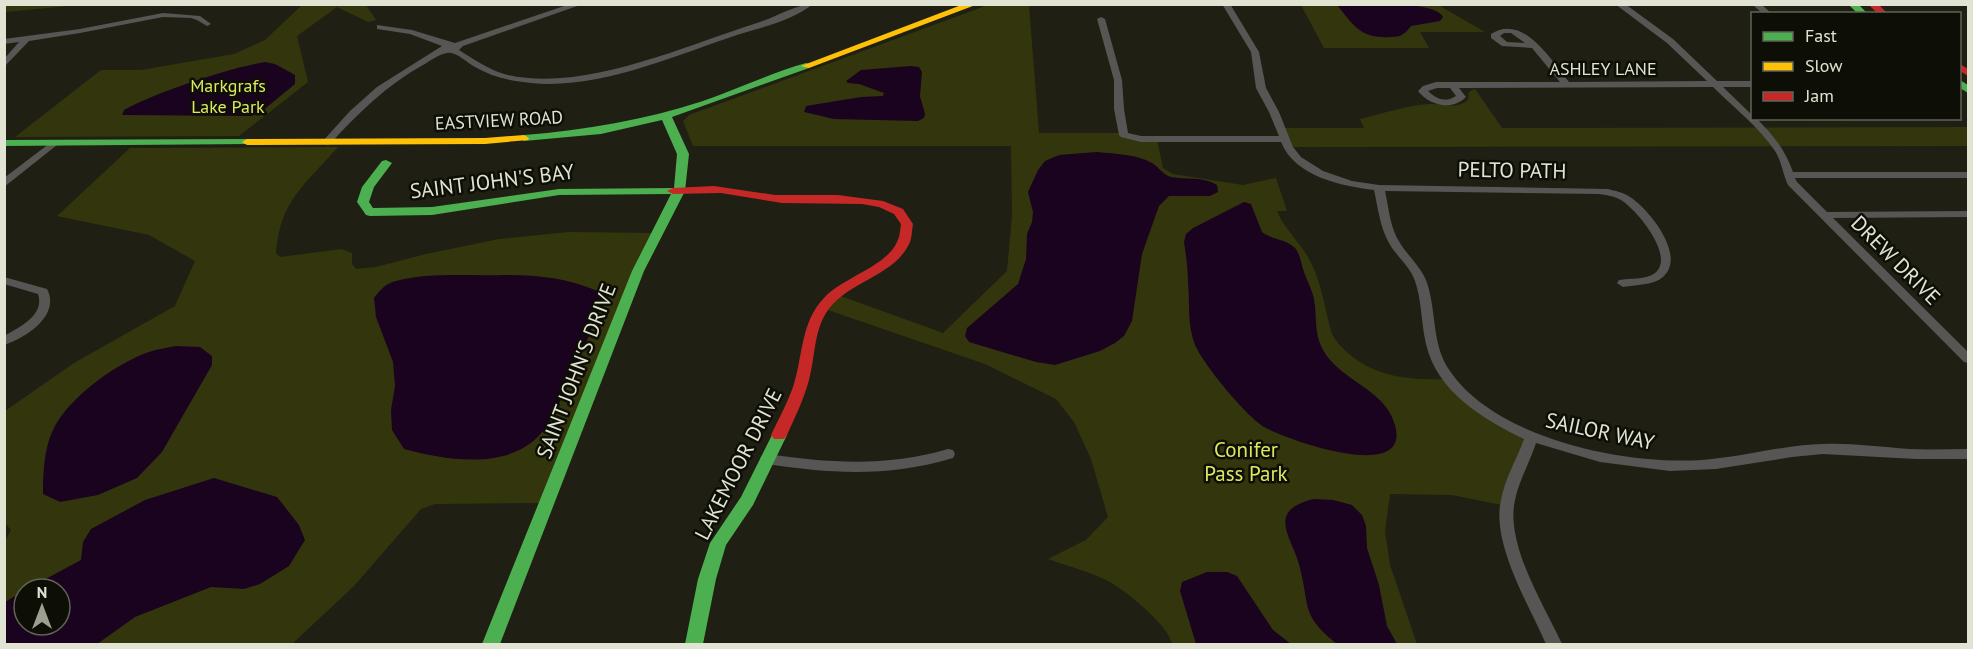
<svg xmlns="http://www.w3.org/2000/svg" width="1973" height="649" viewBox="0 0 1973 649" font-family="'PT Sans',sans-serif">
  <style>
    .green { fill: #33360c; fill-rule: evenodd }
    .water { fill: #1a031f }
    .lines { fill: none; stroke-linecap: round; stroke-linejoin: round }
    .street { fill: #575654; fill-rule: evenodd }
    .fast { fill: #4caf50; fill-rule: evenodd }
    .slow { fill: #ffc107; fill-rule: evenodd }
    .jam { fill: #c62828; fill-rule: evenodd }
    .labels { text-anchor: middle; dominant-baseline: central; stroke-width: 5; stroke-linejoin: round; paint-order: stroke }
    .far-street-label { font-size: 18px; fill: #e1e3d3; stroke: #0d0e05 }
    .far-park-label { font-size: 18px; fill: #dee760; stroke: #0d0e05 }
    .street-label { font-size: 21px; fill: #e1e3d3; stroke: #0d0e05 }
    .park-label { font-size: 21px; fill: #dee760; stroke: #0d0e05 }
  </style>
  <rect width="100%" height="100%" fill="#1f2013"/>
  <g class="green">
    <polygon points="5,4 79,4 79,5 5,12"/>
    <polygon points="302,5 366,5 376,20 368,22 337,7 297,36 308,82 239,136 15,137 101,70 141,70 234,54 265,40"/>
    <path d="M988 5H1029L1039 133H1123L1157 139 1163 168 1173 174 1243 185 1276 178 1287 211H1277C1285 231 1303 244 1312 265 1322 286 1325 309 1331 331 1334 340 1341 347 1348 353 1377 378 1410 380 1448 379L1461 393 1532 436 1507 506 1452 495 1390 494 1385 531 1390 565 1417 644H1172C1170 626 1123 588 1106 580 1088 571 1067 566 1048 559L1086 540 1108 517 1091 459 1074 422 1056 399 985 364 822 308 835 294 943 333 1007 271 1012 216 1011 146H693L683 121 689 115Z"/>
    <polygon points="1301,5 1438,5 1485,32 1420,32 1429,48 1324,48"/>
    <path d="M1475 89 1502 128 1968 127V146L1288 147 1280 128H1364L1360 119C1382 114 1410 104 1431 104 1445 103 1456 110 1468 100L1469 92Z"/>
    <path d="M338 147C305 185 280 200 276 253L280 257 342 249 352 253V264L356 269 376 267 426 254 499 239 568 232 658 233 547 503 435 504 421 509 354 586 292 644H5V541L11 530 5 523V411L74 363 175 306 195 261 149 235 57 216 130 148ZM24 589H60V625H24Z"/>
  </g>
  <g class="water">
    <path d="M1337 5C1357 4 1435 0 1443 17L1440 21 1411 26C1405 34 1401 37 1391 37 1361 39 1354 26 1337 5Z"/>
    <path d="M265 62 275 64 295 75V84L261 112 251 116 122 115 124 110C156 92 229 68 265 62Z"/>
    <polygon points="911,66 919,67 922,72 920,96 925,114 924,118 918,121 834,119 804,112 806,106 861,97 883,96 884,93 859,84 848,83 846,81 861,70"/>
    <path d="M1097 152C1115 154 1136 154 1152 163 1159 167 1163 175 1171 177 1187 180 1203 176 1217 185L1218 192 1210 196H1169L1159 206 1142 254 1132 321 1124 336 1115 343 1100 351 1055 365 1036 362 969 342 965 336 967 328 1018 284 1026 259 1027 234 1032 222 1033 212 1028 192 1038 170 1045 161 1059 155Z"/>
    <path d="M1244 202 1251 204 1262 232C1272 240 1286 239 1295 248 1300 254 1301 262 1303 269 1306 279 1312 289 1314 299 1317 315 1314 333 1322 348 1338 380 1383 388 1394 422 1416 486 1288 440 1266 428 1247 418 1204 365 1195 345 1187 325 1190 304 1188 283 1188 269 1186 255 1184 242L1186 234 1193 228Z"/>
    <path d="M504 275C539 275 568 278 600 292L602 300C590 333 579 364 563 395 558 405 553 418 546 427 515 472 449 461 404 449L392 430 391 410 395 386 393 362 376 317 374 298C380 290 386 283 396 281 428 272 471 276 504 275Z"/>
    <path d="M176 346 200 347 212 356V365L162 452 137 478 98 495 60 502 43 494C43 474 44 448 53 430 67 399 116 363 149 352 157 349 167 348 176 346Z"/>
    <polygon points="214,478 277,497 299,525 305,540 289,566 260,584 244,589 211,587 135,617 97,644 5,644 5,602 24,591 24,625 60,625 60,589 27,589 81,560 83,542 91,529 145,500"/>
    <path d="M1314 499 1333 500 1352 505 1362 515 1366 526 1367 548 1379 585 1387 626 1397 644H1337C1301 615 1310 608 1300 568 1293 538 1264 511 1314 499Z"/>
    <polygon points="1207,572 1227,572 1237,576 1273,630 1291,644 1196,644 1180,591 1182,582"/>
  </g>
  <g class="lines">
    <g class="street">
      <path d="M570 4H583L463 46 459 50C473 59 488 69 504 74 580 94 684 46 757 23 774 18 796 4 813 4 792 21 762 27 737 35 674 56 598 90 531 83 511 81 492 77 475 67 467 63 456 51 447 53 439 54 430 61 423 65 387 85 358 113 330 144L327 145 322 142 350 111 377 87 442 46 410 34 377 29V25L412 30 455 43Z"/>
      <path d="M1222 4H1230L1259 52 1266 88 1279 112 1293 147 1301 157 1323 171 1352 181 1379 185 1608 189C1615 191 1623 192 1630 197 1649 209 1687 256 1663 277 1654 285 1635 285 1623 287L1617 283 1619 280C1630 278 1646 280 1655 273 1676 256 1636 209 1621 200 1614 196 1606 195 1599 194L1385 191C1389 209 1390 228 1400 243 1408 256 1420 266 1426 280 1437 309 1431 345 1450 371 1496 439 1625 465 1702 460 1743 457 1782 445 1823 444 1852 443 1880 447 1909 449 1929 450 1948 449 1968 449V459H1916L1823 454 1792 457 1716 469 1670 471 1600 462 1536 443C1530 462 1519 480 1515 500 1505 544 1544 605 1562 644H1546C1529 605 1491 543 1501 500 1505 478 1517 459 1524 439 1483 419 1437 392 1426 344 1421 323 1422 301 1415 281 1410 266 1396 256 1389 243 1380 227 1378 208 1374 190 1342 186 1295 177 1281 142H1141L1121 137 1119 135 1114 109V80L1097 19 1101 17 1105 19 1122 80 1124 109 1128 133 1141 136H1279L1269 112 1256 88 1251 52Z"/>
      <path d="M1615 4H1625L1673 39 1717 81H1752V87H1723L1752 115V118H1756C1773 135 1785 149 1793 172H1968V178H1795L1797 182 1827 212 1968 211V217L1833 218 1968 352V363L1964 362 1788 185C1783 175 1782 162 1775 151 1759 127 1733 107 1713 87L1459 88 1466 97C1452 111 1430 106 1418 91L1423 86 1436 82H1560L1532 48 1502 46 1491 38V34C1523 13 1551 60 1569 82L1707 81 1667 43ZM1504 33H1511L1525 43 1507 42 1500 36ZM1437 88H1450L1456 96C1446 103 1436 99 1428 91Z"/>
      <polygon points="1752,4 1761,4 1772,14 1763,14"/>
      <polygon points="163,13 200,16 211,24 207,26 197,20 191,18 163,17 80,33 29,41 4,67 4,59 19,42 4,44 4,39 80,29"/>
      <polygon points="54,140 57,141 57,145 4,187 4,178"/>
      <path d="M4 277 47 289C61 315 26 338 4 345V336C20 327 45 315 38 294L4 284Z"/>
      <path d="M948 449 953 450 955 454 953 458C889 477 833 474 767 464L762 463 760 459 762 455 767 454C828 463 888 467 948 449Z"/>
    </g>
    <g class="fast">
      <polygon points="1848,4 1858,4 1868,14 1858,14"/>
      <path d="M806 63 809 64V68L672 117 689 154 685 191 644 271 500 644H482L632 271 671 194 559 195 432 215 370 216 366 215 357 202 362 187 382 161 386 160 392 163 374 187 369 202 373 208 432 207 559 189 674 188 677 154 662 120 601 134 524 141 519 138 524 135C586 130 644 120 703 101 737 89 771 73 806 63Z"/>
      <polygon points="1960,80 1968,85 1968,93 1960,88"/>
      <polygon points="247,139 251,140 251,144 4,146 4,140"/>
      <polygon points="779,429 784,431 787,435 753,505 726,545 716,579 703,644 685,644 698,579 710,543 741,497 774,431"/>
    </g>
    <g class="slow">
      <polygon points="964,4 978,4 809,68 801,66"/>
      <polygon points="524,135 529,138 528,140 485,144 247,145 242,142 247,139 485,138"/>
    </g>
    <g class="jam">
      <polygon points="1868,4 1878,4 1888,14 1878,14"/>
      <polygon points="1960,64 1968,69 1968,76 1960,71"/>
      <path d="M714 186 775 195H838L883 201 903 209 913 224C912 229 912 237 910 242 895 277 846 281 826 313 814 332 815 358 809 380 804 399 795 417 787 435L784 439H774L771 435C779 418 788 402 794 384 803 354 801 322 824 298 843 277 886 267 897 242 900 237 900 230 901 224L894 214 879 207 862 204 782 203 721 193 673 194 667 191 673 188Z"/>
    </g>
  </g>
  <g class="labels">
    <g class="far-street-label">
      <text x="1603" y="68">ASHLEY LANE</text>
      <text transform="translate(499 120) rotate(-3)">EASTVIEW ROAD</text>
    </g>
    <g class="far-park-label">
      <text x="228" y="85">Markgrafs<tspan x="228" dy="21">Lake Park</tspan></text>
    </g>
    <g class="street-label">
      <text transform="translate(1512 170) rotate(1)">PELTO PATH</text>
      <text transform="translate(492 181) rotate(-7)">SAINT JOHN'S BAY</text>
      <text transform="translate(1896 260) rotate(45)">DREW DRIVE</text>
      <text transform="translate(576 371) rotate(-69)">SAINT JOHN'S DRIVE</text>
      <text transform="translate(1600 431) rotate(12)">SAILOR WAY</text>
      <text transform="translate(738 464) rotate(-63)">LAKEMOOR DRIVE</text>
    </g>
    <g class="park-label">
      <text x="1246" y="449">Conifer<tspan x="1246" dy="24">Pass Park</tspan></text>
    </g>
  </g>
  <rect width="1973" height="649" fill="none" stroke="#e1e3d3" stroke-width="12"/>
  <rect x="1751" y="12" width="210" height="108" fill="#0d0e05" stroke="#626357" stroke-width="1.5"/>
  <rect x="1763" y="32" width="30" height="9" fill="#4caf50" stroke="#626357" stroke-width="1.5"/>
  <text x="1805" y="42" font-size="18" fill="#e1e3d3">Fast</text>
  <rect x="1763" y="62" width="30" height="9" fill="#ffc107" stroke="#626357" stroke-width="1.5"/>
  <text x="1805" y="72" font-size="18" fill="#e1e3d3">Slow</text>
  <rect x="1763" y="92" width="30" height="9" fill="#c62828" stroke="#626357" stroke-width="1.5"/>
  <text x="1805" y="102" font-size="18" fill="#e1e3d3">Jam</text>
  <g transform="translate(42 607)"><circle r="28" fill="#0d0e05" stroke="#626357" stroke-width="1.5"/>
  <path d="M0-4.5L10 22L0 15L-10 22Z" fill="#9d9f90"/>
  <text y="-9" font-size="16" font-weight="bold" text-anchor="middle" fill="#e1e3d3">N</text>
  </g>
</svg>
